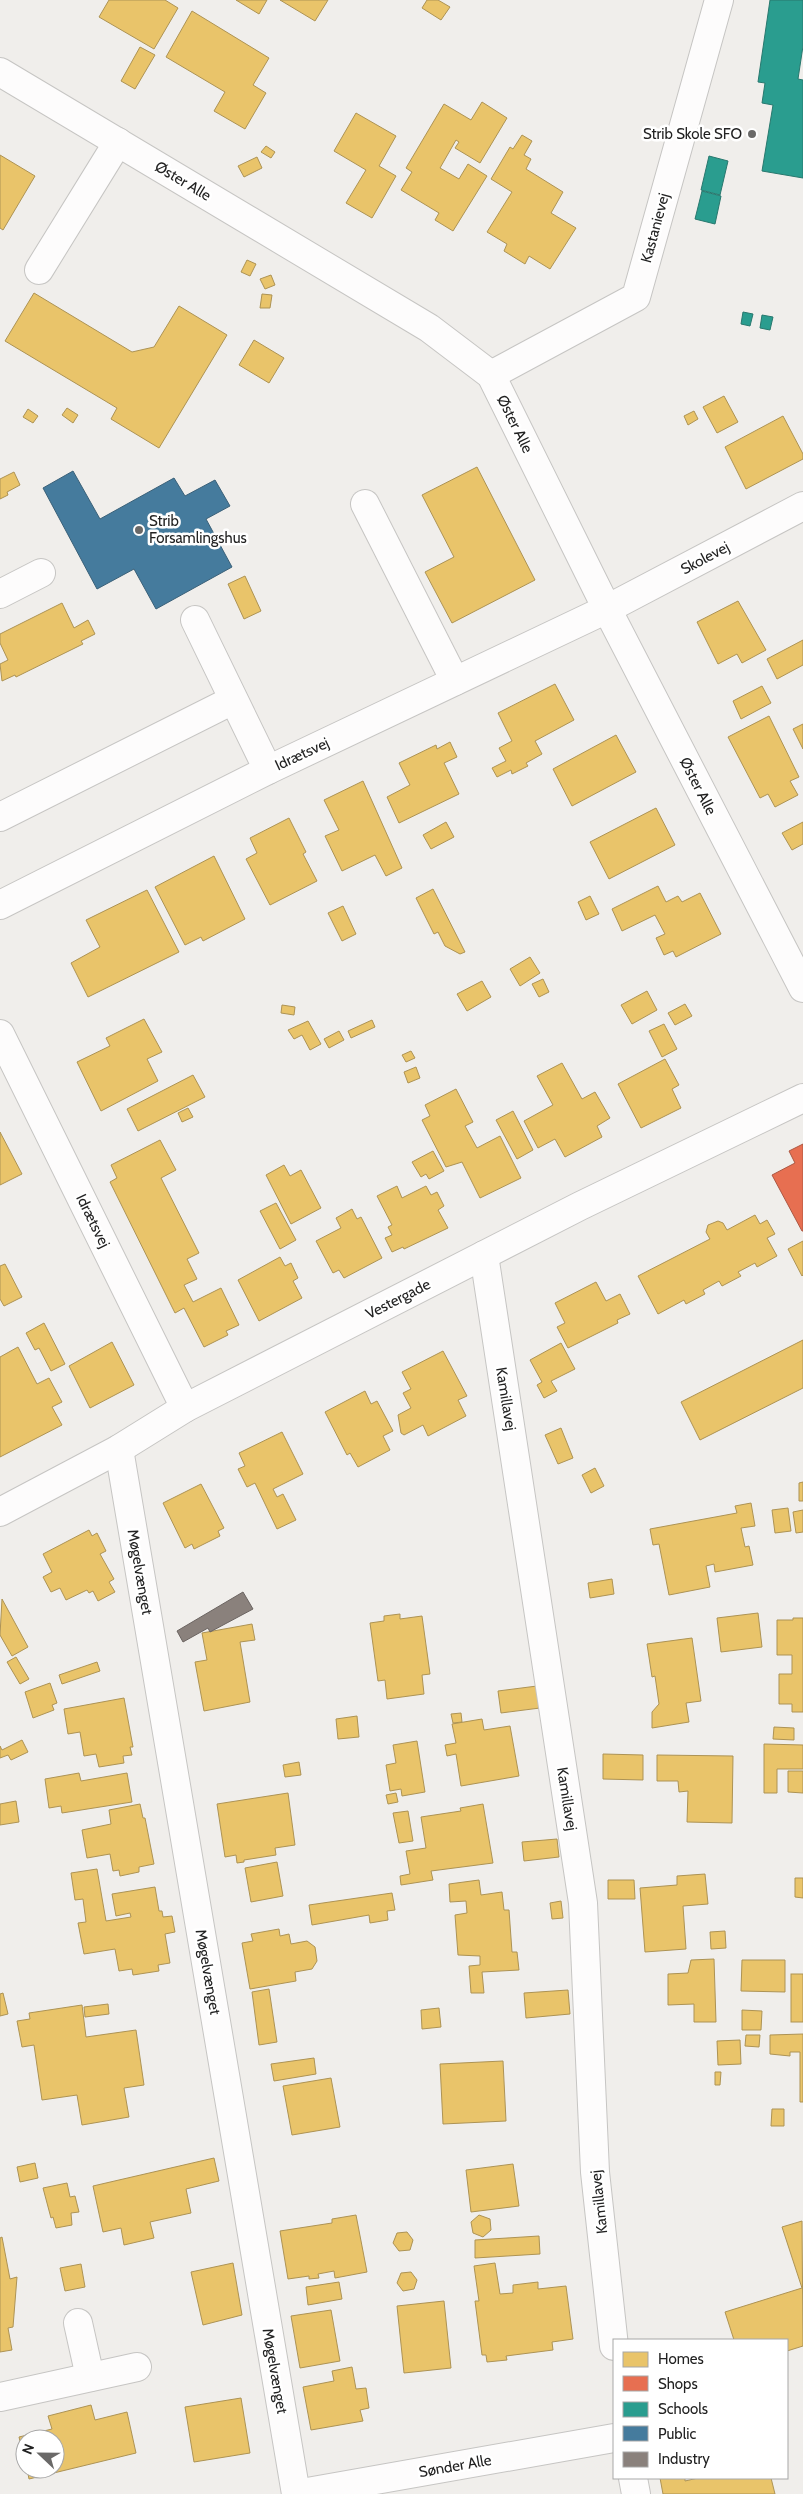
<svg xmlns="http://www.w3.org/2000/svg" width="803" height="2494" viewBox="0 0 803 2494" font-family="Cabin,sans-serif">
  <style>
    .homes { fill: #e9c46a; stroke: #ad9354 }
    .shops { fill: #e76f51; stroke: #ac5843 }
    .schools { fill: #2a9d8f; stroke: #28786e }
    .public { fill: #457b9d; stroke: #3a6078 }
    .industry { fill: #8a817c; stroke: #6b6461 }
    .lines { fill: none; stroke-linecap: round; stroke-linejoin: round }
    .minor-casing { stroke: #c6c5c3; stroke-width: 30 }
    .minor { stroke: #fdfcfc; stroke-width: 28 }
    .poi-dot { fill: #6a6968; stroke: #fff; stroke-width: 2 }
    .labels { text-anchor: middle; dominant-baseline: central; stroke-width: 5; stroke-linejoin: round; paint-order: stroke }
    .poi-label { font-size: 15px; fill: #222; stroke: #fff; text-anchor: end }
    .street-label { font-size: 15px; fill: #222; stroke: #fff }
  </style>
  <rect width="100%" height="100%" fill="#f0eeeb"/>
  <g class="homes">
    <polygon points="109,0 165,0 178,8 154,49 99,17"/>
    <polygon points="236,0 267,0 259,14"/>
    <polygon points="280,0 328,0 315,21"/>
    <polygon points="427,0 438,0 450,7 441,20 422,8"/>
    <polygon points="192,11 269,58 253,85 266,93 245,129 214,111 225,92 166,57"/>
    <polygon points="140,47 155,55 135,89 121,81"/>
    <polygon points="482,102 507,118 480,163 455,148 459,142 456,140 440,168 459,179 468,164 487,176 453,231 435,220 439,213 401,190 412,172 406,168 444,104 471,120"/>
    <polygon points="356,113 396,136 379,166 396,176 372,218 346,203 366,170 334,151"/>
    <polygon points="522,135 532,141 524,155 531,159 526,169 563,192 551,213 576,228 550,269 529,256 525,264 504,251 507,244 487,232 512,192 491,179 510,147 513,149"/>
    <polygon points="266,146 275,152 271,158 261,152"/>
    <polygon points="0,155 35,176 3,230 0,228"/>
    <polygon points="257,157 262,168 244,177 238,166"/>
    <polygon points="247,260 256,264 250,276 241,272"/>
    <polygon points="271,275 275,285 265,289 260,279"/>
    <polygon points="34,293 132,352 154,347 179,306 227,335 159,448 111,419 117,408 5,341"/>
    <polygon points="262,294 272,295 270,308 260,308"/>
    <polygon points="254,340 284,358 269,383 239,365"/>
    <polygon points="724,396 738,422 717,433 703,407"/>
    <polygon points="67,408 78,415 73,423 62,415"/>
    <polygon points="28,409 38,416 33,423 23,417"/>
    <polygon points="694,411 698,419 688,425 684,416"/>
    <polygon points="783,416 803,454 803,459 746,489 725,447"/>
    <polygon points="477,467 535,580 452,623 425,572 454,557 422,495"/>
    <polygon points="14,472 20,485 7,492 8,495 0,499 0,479"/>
    <polygon points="245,576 261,611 244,619 228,584"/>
    <polygon points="738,601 766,650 742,663 737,654 718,664 697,622"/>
    <polygon points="62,603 74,628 88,620 95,634 81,641 83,644 16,677 15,675 2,681 0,664 8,660 0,643 0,634"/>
    <polygon points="803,640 803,665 777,679 767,659"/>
    <polygon points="555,684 574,720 535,741 542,754 526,763 528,766 512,774 511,770 497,777 492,768 506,761 499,748 512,741 498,713"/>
    <polygon points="762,686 771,703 741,719 733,701"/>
    <polygon points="769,716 799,777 790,781 798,795 775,807 768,794 760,798 728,737"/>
    <polygon points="803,724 803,749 793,729"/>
    <polygon points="616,735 636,772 572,806 553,769"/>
    <polygon points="450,742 457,757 444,763 459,794 399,823 387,797 410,785 399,763 436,745 437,749"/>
    <polygon points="363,781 402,868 386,876 375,855 342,871 325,836 339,830 324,800"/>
    <polygon points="656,808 675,845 609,879 590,842"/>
    <polygon points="289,818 306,852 303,854 317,881 270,905 246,859 257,853 250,838"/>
    <polygon points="446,822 454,837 431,849 423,835"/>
    <polygon points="803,822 803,844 792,850 782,833"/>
    <polygon points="214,856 245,919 203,941 201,937 185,945 155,887"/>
    <polygon points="658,886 666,902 678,896 682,902 700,893 721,934 676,957 673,951 664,955 656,938 665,934 655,915 622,931 612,909"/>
    <polygon points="433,889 465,952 460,954 445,946 438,932 434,934 416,898"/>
    <polygon points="147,890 179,952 88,997 71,963 100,947 86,920"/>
    <polygon points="590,896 599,914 586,920 578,902"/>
    <polygon points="343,906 356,934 342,941 328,913"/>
    <polygon points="530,957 540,973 520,986 510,969"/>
    <polygon points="543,979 549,992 539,997 532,984"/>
    <polygon points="482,981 491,997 467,1011 457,994"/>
    <polygon points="647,991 657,1010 632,1024 621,1005"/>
    <polygon points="685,1004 692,1016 675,1025 668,1013"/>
    <polygon points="282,1005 295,1007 294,1015 281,1013"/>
    <polygon points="144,1019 162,1052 147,1059 158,1081 101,1111 77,1062 110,1046 106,1038"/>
    <polygon points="372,1020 375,1027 351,1038 348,1031"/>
    <polygon points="308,1021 321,1044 310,1050 302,1035 294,1039 288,1030"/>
    <polygon points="664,1024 677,1049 662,1057 649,1031"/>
    <polygon points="339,1031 344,1040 329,1048 324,1039"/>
    <polygon points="411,1051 415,1058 406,1062 402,1055"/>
    <polygon points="665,1059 679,1085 672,1089 681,1108 641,1128 618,1084"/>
    <polygon points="562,1063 582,1099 595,1092 610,1118 597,1126 602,1137 565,1157 555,1139 538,1148 524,1121 553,1105 537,1076"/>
    <polygon points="416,1067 420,1078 408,1083 404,1072"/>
    <polygon points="193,1075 205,1097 138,1131 127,1109"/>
    <polygon points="456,1089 473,1122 465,1126 477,1148 500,1136 521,1178 480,1198 462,1162 446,1167 422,1120 430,1116 425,1105"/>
    <polygon points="188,1108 193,1117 182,1122 178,1113"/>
    <polygon points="513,1111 533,1150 517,1159 496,1120"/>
    <polygon points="0,1132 22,1174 0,1185"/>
    <polygon points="160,1140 176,1170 161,1178 199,1253 187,1259 197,1279 184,1285 193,1302 221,1288 239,1325 226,1331 228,1335 204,1347 184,1308 175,1313 110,1182 117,1178 111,1165"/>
    <polygon points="433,1151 444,1171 429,1179 426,1174 421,1177 412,1162"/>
    <polygon points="284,1165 290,1176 301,1170 321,1208 291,1224 266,1175"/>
    <polygon points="397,1186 402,1198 426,1186 431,1195 437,1192 444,1206 438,1210 448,1228 404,1249 403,1247 392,1252 385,1238 392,1235 388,1227 392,1225 377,1196"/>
    <polygon points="276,1203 296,1240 280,1249 260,1211"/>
    <polygon points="352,1209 357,1219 361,1217 382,1258 344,1278 339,1270 333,1273 316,1241 341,1228 336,1218"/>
    <polygon points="755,1215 760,1224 767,1220 775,1234 767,1238 777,1256 757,1267 755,1263 738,1272 741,1276 722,1286 719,1281 703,1290 705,1294 686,1304 684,1300 658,1314 638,1276 710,1239 706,1232 708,1225 718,1221 723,1223 727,1230"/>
    <polygon points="803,1241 803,1275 802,1276 788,1249"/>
    <polygon points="280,1257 285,1266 291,1263 298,1278 293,1281 302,1298 259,1321 238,1280"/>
    <polygon points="5,1264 22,1297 4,1306 0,1299 0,1266"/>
    <polygon points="596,1282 606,1301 620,1294 630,1314 617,1320 618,1323 568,1348 557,1327 565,1323 555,1303"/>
    <polygon points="44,1323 65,1364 51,1371 39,1348 35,1350 26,1333"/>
    <polygon points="803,1340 803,1388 700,1440 681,1402"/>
    <polygon points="112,1342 134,1385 90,1408 69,1366"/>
    <polygon points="561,1343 575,1369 551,1381 557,1391 544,1398 537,1385 542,1382 530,1360"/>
    <polygon points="18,1347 37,1384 49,1378 62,1402 52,1407 62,1425 0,1457 0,1357"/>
    <polygon points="443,1351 467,1396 458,1400 466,1416 428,1436 423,1425 404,1435 401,1433 398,1415 411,1408 403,1393 411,1389 402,1372"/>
    <polygon points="365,1391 371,1404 377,1401 393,1431 383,1436 390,1450 358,1467 350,1453 347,1455 325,1412"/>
    <polygon points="561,1428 573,1458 558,1464 545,1435"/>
    <polygon points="282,1432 303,1474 273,1489 277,1497 283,1494 296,1520 277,1529 255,1483 247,1487 238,1469 245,1466 239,1453"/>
    <polygon points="595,1468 604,1486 591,1493 582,1475"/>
    <polygon points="803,1482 803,1501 799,1501 799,1483"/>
    <polygon points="201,1484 224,1528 218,1531 220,1536 194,1549 192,1544 185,1548 163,1503"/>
    <polygon points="751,1503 755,1526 741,1528 745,1547 749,1546 753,1565 715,1572 714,1564 706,1566 710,1587 669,1595 659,1544 653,1545 650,1529 737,1513 735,1506"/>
    <polygon points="788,1508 791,1531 775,1533 772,1510"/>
    <polygon points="803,1510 803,1532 796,1533 793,1512"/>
    <polygon points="89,1530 92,1536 97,1533 106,1551 100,1554 114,1579 109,1582 115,1592 98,1601 93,1591 89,1593 87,1590 66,1600 60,1588 51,1592 43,1577 52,1572 43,1554"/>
    <polygon points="612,1579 614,1594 590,1598 588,1583"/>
    <polygon points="2,1599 28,1647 12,1656 0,1635"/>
    <polygon points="758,1613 762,1647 721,1652 717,1618"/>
    <polygon points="400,1614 400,1619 422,1616 430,1674 422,1675 424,1694 387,1699 385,1680 378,1681 370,1623 384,1621 384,1616"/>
    <polygon points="793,1618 803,1618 803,1712 792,1712 792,1704 779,1704 779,1674 792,1674 792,1655 777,1655 777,1620 793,1620"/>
    <polygon points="252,1624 255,1640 240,1642 250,1702 204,1711 195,1662 207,1660 202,1633"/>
    <polygon points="692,1638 701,1701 686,1703 689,1722 652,1728 652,1712 659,1704 655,1676 652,1677 647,1644"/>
    <polygon points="16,1657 29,1679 20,1684 7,1662"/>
    <polygon points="97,1662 100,1671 62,1684 59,1675"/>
    <polygon points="50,1683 57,1703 52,1705 54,1710 33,1718 25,1692"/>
    <polygon points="537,1686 540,1708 501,1713 498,1691"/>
    <polygon points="124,1698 133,1747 130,1747 132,1755 123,1756 124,1763 99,1767 96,1754 84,1756 80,1732 68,1734 64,1709"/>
    <polygon points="461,1713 462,1722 453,1723 451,1714"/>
    <polygon points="357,1716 359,1737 338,1739 336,1719"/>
    <polygon points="482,1719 484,1730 510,1726 519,1776 461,1786 456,1754 447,1756 445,1745 456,1743 452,1724"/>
    <polygon points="774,1727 794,1728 794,1740 773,1739"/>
    <polygon points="22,1740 28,1752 11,1760 8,1755 0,1758 0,1746 2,1750"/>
    <polygon points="417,1741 425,1792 402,1796 401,1789 390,1791 386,1765 396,1763 393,1745"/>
    <polygon points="764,1744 803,1745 803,1769 777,1769 777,1793 764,1793"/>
    <polygon points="603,1754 643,1755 643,1780 603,1779"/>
    <polygon points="657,1755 733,1756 732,1823 687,1822 688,1791 679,1792 678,1781 657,1781"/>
    <polygon points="299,1762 301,1775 285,1777 283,1765"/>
    <polygon points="788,1771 803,1771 803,1793 788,1792"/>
    <polygon points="79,1773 81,1781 127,1773 132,1802 62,1813 61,1806 49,1808 45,1779"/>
    <polygon points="288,1793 295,1845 275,1848 276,1855 244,1860 244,1862 237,1863 236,1855 225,1857 217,1804"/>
    <polygon points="396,1793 398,1802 388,1804 386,1795"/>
    <polygon points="16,1801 19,1822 0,1825 0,1804"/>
    <polygon points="140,1804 143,1818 145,1818 154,1864 139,1867 139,1872 120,1876 119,1870 113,1871 110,1854 87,1858 82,1830 111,1824 109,1810"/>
    <polygon points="483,1804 493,1863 431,1871 433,1880 401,1885 400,1876 410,1874 406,1851 426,1848 421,1817 461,1811 460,1808"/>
    <polygon points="408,1811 413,1841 399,1843 393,1813"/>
    <polygon points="557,1839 559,1857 524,1861 522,1842"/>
    <polygon points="277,1862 283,1896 251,1902 245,1868"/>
    <polygon points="97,1869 106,1921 131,1917 130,1913 116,1916 112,1894 155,1887 159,1911 162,1911 163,1917 172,1916 175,1932 165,1934 170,1963 158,1965 159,1971 133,1975 132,1969 119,1971 115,1949 84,1954 78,1923 86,1922 83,1899 75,1900 71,1873"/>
    <polygon points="705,1874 708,1904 683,1906 686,1949 645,1952 640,1888 677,1885 677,1876"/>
    <polygon points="795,1878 803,1878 803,1898 795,1897"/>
    <polygon points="479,1880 481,1895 502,1892 504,1910 509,1910 512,1952 517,1952 519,1970 482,1972 484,1993 471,1993 469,1966 480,1965 480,1956 458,1955 455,1915 467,1913 466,1901 450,1902 449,1884"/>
    <polygon points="608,1880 634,1880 635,1899 608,1899"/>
    <polygon points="392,1893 395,1910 387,1911 388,1920 370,1923 369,1915 312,1925 309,1905"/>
    <polygon points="561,1901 563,1918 552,1919 550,1903"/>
    <polygon points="279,1929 280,1936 289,1934 291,1944 307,1941 315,1947 317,1961 312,1969 295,1972 296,1981 250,1989 242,1943 253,1941 251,1934"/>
    <polygon points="725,1931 726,1948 711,1949 710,1932"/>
    <polygon points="714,1959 716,2022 694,2022 694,2004 668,2005 668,1974 688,1973 691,1960"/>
    <polygon points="742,1960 785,1960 785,1992 741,1991"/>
    <rect x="791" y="1974" width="12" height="48"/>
    <polygon points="269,1989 277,2042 259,2045 252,1992"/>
    <polygon points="568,1990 570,2014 526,2018 524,1993"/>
    <polygon points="3,1993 8,2014 0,2016 0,1994"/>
    <polygon points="108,2004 109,2014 85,2017 84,2007"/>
    <polygon points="82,2005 86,2037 136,2030 144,2085 124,2088 129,2117 82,2125 77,2095 42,2100 34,2045 22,2047 17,2021 30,2019 29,2013"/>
    <polygon points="439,2008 441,2027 422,2029 421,2010"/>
    <polygon points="742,2010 762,2011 761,2030 742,2030"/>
    <polygon points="803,2034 803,2102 800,2102 800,2052 790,2052 790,2056 770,2054 770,2035"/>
    <polygon points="746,2035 760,2035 759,2047 745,2046"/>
    <polygon points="740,2040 741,2064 718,2065 717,2041"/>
    <polygon points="314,2058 316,2074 274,2081 271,2064"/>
    <polygon points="503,2061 506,2121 443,2124 440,2064"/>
    <polygon points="715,2072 721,2072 720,2085 715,2085"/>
    <polygon points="331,2078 340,2127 292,2135 283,2086"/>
    <polygon points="772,2109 784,2109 784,2126 771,2126"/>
    <polygon points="214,2158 219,2181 186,2189 191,2213 150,2222 154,2238 124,2245 121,2228 103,2232 93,2186"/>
    <polygon points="35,2163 38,2178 20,2182 17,2167"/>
    <polygon points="513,2164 519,2206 471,2212 466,2170"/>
    <polygon points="67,2183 70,2197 75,2196 79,2212 71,2213 72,2225 56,2228 53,2217 51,2218 43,2188"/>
    <polygon points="356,2215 367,2272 335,2278 334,2271 318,2274 319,2278 309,2279 309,2276 288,2279 280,2231 332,2223 332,2219"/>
    <polygon points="479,2215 490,2219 491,2230 483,2237 473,2233 471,2222"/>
    <polygon points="802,2221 803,2346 787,2351 787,2340 734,2340 725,2312 802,2288 782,2227"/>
    <polygon points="407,2232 413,2240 410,2250 399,2251 393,2243 397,2233"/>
    <polygon points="539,2236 540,2254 475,2258 475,2240"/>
    <polygon points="2,2237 10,2279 17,2277 13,2327 8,2328 12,2350 0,2352 0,2238"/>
    <polygon points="233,2263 242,2315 203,2325 191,2272"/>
    <polygon points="495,2263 500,2294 513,2293 513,2285 538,2282 538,2289 566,2286 573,2339 552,2342 553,2350 506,2356 507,2360 487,2362 486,2355 482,2355 475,2301 479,2301 474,2266"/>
    <polygon points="81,2264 85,2287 65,2291 60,2268"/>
    <polygon points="411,2272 417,2280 414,2289 403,2291 397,2283 401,2273"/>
    <polygon points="339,2282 342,2299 308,2305 306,2287"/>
    <polygon points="444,2301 451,2368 404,2373 397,2306"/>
    <polygon points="331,2310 340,2361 300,2368 291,2316"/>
    <polygon points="352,2367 356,2389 366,2388 369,2408 360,2410 363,2421 311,2430 303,2387 334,2381 332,2371"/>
    <polygon points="241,2398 250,2453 194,2462 185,2407"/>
    <polygon points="91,2405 95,2420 127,2412 136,2453 29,2479 27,2469 55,2469 55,2439 25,2439 25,2462 19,2437 52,2429 48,2416"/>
    <polygon points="660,2478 685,2478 685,2481 698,2478 771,2478 775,2494 663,2494"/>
  </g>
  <polygon class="shops" points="803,1144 803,1231 802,1231 772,1175 795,1163 789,1151"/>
  <g class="schools">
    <polygon points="770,0 803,0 803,46 798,79 803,80 803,178 762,171 773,105 762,103 765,83 758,82"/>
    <polygon points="709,156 728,161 720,195 701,190"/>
    <polygon points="702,191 721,196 715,224 695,219"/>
    <polygon points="743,312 753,314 750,326 741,324"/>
    <polygon points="762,315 773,317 770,330 760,328"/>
  </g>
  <polygon class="public" points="73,471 100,519 174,478 185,496 215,480 230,506 206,519 232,567 156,609 134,569 97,589 43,488"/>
  <polygon class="industry" points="243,1592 253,1609 210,1632 208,1628 183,1642 177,1631"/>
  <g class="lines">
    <defs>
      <g id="minor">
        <polyline points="0,72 429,328 491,375 607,609 803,988"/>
        <polyline points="39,270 118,142"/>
        <polyline points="491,375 636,297 719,0"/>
        <polyline points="365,504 455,681"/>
        <polyline points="0,594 41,573"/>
        <polyline points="195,620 268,770"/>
        <polyline points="0,817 233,700"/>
        <polyline points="0,905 268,770 607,609 803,506"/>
        <polyline points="0,1034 185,1408"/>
        <polyline points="484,1255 583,1903 595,2172 614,2346"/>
        <polyline points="119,1449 296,2494"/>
        <polyline points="0,1512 119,1449 185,1408 580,1206 803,1098"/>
        <polyline points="78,2323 90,2377"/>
        <polyline points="0,2397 137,2367"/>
        <polyline points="633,2478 636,2494"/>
        <polyline points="296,2494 614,2438"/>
      </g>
    </defs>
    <use href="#minor" class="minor-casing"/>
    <use href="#minor" class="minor"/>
  </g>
  <g class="poi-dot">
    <circle cx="752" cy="134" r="5"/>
    <circle cx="139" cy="530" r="5"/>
  </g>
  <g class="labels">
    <g class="poi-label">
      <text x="742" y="134">Strib Skole SFO</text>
      <text x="149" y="521" text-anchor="start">Strib<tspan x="149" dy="17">Forsamlingshus</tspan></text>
    </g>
    <g class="street-label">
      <text transform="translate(183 181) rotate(31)">Øster Alle</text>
      <text transform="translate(655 228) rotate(-75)">Kastanievej</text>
      <text transform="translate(515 424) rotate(64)">Øster Alle</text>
      <text transform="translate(705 558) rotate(-28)">Skolevej</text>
      <text transform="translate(302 754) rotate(-25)">Idrætsvej</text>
      <text transform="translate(698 786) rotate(63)">Øster Alle</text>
      <text transform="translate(93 1221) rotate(64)">Idrætsvej</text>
      <text transform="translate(398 1299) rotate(-27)">Vestergade</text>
      <text transform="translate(506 1399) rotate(81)">Kamillavej</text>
      <text transform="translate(140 1572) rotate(80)">Møgelvænget</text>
      <text transform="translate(567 1799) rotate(81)">Kamillavej</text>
      <text transform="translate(208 1972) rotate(80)">Møgelvænget</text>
      <text transform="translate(599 2202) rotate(-96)">Kamillavej</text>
      <text transform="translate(275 2371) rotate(80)">Møgelvænget</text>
      <text transform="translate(455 2466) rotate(-10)">Sønder Alle</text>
    </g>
  </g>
  <rect x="613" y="2339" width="175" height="140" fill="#ffffff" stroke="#a7a7a7"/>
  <rect x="623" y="2352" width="25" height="15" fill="#e9c46a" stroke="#a7a7a7"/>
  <text x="658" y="2364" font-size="15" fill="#222222">Homes</text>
  <rect x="623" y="2376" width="25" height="15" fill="#e76f51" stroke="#a7a7a7"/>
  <text x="658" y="2389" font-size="15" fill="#222222">Shops</text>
  <rect x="623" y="2402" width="25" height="15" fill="#2a9d8f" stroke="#a7a7a7"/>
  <text x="658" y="2414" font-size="15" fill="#222222">Schools</text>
  <rect x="623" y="2426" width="25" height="15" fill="#457b9d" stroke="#a7a7a7"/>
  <text x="658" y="2439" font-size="15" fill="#222222">Public</text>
  <rect x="623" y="2452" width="25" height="15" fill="#8a817c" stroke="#a7a7a7"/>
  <text x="658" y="2464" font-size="15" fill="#222222">Industry</text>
  <g transform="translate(40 2454) rotate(292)"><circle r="24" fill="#ffffff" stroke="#a7a7a7"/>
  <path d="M0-4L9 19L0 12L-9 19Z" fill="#6a6968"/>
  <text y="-8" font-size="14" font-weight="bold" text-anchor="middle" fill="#222222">N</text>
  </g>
</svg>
